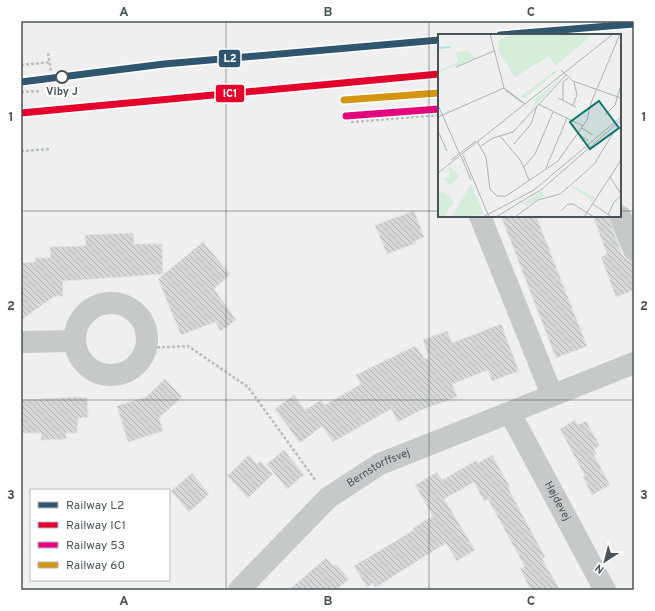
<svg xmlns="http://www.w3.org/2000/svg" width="655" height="611" viewBox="0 0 655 611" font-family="Overpass,sans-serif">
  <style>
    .building { fill: url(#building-back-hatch); stroke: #e0e1e1 }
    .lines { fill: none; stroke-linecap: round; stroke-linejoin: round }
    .path { stroke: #b6c1bc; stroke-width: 2.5; stroke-dasharray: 3 2; stroke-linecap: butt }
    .minor { stroke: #c6c9ca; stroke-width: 22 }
    .rail-1-casing { stroke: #fff; stroke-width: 10 }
    .rail-2-casing { stroke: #fff; stroke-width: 10 }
    .rail-3-casing { stroke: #fff; stroke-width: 10 }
    .rail-4-casing { stroke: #fff; stroke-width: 10 }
    .rail-1 { stroke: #30556e; stroke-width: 7 }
    .rail-2 { stroke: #e4002b; stroke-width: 7 }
    .rail-3 { stroke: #e5007d; stroke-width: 7 }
    .rail-4 { stroke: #d49512; stroke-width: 7 }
    .grid { fill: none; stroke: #485359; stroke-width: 1; stroke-opacity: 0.55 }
    .stop-dot { fill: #fff; stroke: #485359; stroke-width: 2 }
    .labels { text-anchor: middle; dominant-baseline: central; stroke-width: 4; stroke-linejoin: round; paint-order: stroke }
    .stop-label { font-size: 11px; font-weight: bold; fill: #485359; stroke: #fff }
    .street-label { font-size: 11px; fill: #485359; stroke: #fff }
    .inset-river { fill: none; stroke: #aee2e5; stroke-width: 2 }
    .inset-road { fill: none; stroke: #acb1b3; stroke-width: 1 }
    .view { fill: #0f766e; fill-opacity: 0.15; stroke: #0f766e; stroke-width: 2 }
    .inset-edge { fill: none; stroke: #485359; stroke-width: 2 }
    .line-badge { stroke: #fff; stroke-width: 1.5 }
    .badge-label { font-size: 11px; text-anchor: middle; font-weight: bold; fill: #fff }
    .neatline { fill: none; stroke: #485359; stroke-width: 1.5 }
    .grid-label { font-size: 13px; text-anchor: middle; font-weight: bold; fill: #485359 }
  </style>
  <defs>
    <pattern id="building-back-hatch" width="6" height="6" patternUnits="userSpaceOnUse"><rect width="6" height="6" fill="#d5d7d8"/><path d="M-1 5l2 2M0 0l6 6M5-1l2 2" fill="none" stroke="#afb1b2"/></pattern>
  </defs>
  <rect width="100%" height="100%" fill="#efefef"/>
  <g class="building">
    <polygon points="414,211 424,237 415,241 416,243 387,254 375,225"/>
    <polygon points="501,216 536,216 587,346 556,358"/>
    <polygon points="593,216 608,216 622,255 627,260 634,262 634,290 616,297 601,257 607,254"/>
    <polygon points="133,233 134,244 162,244 163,274 63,281 63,296 55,296 21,320 21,288 23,289 22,263 35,262 35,258 51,258 50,247 86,246 85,235"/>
    <polygon points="203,242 230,274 214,289 236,320 221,331 215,322 181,335 158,279"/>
    <polygon points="501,324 519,371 492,381 488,370 452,384 457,397 421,410 398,422 391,409 333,442 322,426 300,443 275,409 294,395 305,410 321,400 325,405 361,384 356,375 415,346 425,359 429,357 423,340 447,331 452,343"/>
    <polygon points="165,379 182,397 159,418 163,431 128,442 117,406 146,397"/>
    <polygon points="77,397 87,398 88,417 78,418 77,433 66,433 66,439 41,440 41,433 21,433 21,400"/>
    <polygon points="575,420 578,425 586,421 600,446 594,449 597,454 594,455 610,485 592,495 583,477 585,476 560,429"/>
    <polygon points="284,450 304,475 287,489 267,464"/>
    <polygon points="249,455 257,464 260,461 273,474 248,498 227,476"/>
    <polygon points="492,455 510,487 508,488 545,557 542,559 560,590 531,590 520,569 525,567 488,499 484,501 474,482 444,499 475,550 457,561 446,543 376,587 373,583 367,587 354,566 414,530 413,528 433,516 415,485 437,472 442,480 477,460 478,463"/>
    <polygon points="192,473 209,494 189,512 171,491"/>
    <polygon points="326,558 333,566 336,564 349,579 336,590 289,590"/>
  </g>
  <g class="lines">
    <g class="path">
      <polyline points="48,53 51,71"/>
      <polyline points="21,65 50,62"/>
      <polyline points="21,92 40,91"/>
      <polyline points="351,122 439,115"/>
      <polyline points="21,151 51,149"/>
      <polyline points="147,348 188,346 248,387 316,481"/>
    </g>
    <g class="minor">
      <polyline points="480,216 552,395"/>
      <polyline points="620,216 634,250"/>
      <circle cx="111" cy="339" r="36"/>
      <polyline points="21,342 74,341"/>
      <path id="s1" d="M510 413 605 590"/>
      <path id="s2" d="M239 590 328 498 380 464 634 363"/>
    </g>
    <defs>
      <g id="rail-1">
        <polyline points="500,35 634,24"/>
        <polyline points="21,82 164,64 439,40"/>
      </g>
      <polyline id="rail-2" points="21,113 439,74"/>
      <polyline id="rail-3" points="346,116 439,109"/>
      <polyline id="rail-4" points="344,100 438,93"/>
    </defs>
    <use href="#rail-1" class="rail-1-casing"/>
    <use href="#rail-2" class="rail-2-casing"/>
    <use href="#rail-3" class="rail-3-casing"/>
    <use href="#rail-4" class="rail-4-casing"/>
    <use href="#rail-1" class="rail-1"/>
    <use href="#rail-2" class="rail-2"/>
    <use href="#rail-3" class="rail-3"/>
    <use href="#rail-4" class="rail-4"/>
  </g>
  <path class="grid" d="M226 21V590M429 21V590M21 211H439M620 211H634M21 400H634"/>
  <circle class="stop-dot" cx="62" cy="77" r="6"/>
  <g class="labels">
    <g class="stop-label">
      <text x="62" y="92">Viby J</text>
    </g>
    <g class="street-label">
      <text stroke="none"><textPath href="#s2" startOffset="187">Bernstorffsvej</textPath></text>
      <text stroke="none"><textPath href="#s1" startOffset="100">Højdevej</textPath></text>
    </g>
  </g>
  <g transform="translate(438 34)">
    <rect width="183" height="183" fill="#efefef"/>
    <path d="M118 36H121L87 64 81 63ZM125 42 93 76H92L98 68 95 66ZM33 150 46 181 13 183ZM5 157 17 168 11 174 0 171V160Z" fill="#d5ecdb"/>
    <path d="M29 17 38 24 0 39V37L20 28 18 18ZM13 133 21 142 13 150H9L5 144 11 143 12 135 1 142ZM135 152 157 163 155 167 133 153ZM103 157 107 162 88 172 86 169ZM0 171 11 174 7 183H0Z" fill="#d5ecdb"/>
    <path d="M69 0H150L151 4 117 32 111 22 77 43 60 16 61 6 70 2Z" fill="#d5ecdb"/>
    <path class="inset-river" d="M0 14 13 13"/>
    <path class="inset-road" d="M52 0 66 54M18 33 56 17M123 36 135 47 183 64M66 54 87 70M67 56 85 69M120 64 138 73M125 66V48L130 44M100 70 145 92M0 71 22 121M135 71 139 61 136 48M167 81 177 71 183 51M0 83 66 54M144 94 155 101M0 97 9 117M140 100 151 107M62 102 83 127 91 146M39 107 48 123 52 155 59 162H68L120 127 149 86 153 69 182 0M76 110 93 90 99 72M43 112 55 104 75 98 128 41M25 121 51 183M23 122 33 146M13 126 38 107M86 133 97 120 115 78M108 134 129 84M0 139 175 0M172 143 183 160M155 170 174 183M123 177 130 170H135L156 183M170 181 176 168 183 162M45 183 96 156 183 83M58 183 104 155 183 86M77 183 100 166 122 160 143 142 157 129 175 99 183 92M146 183 183 126"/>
    <path class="view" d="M161 67 181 94 152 115 132 88Z"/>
    <rect width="183" height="183" class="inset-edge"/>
  </g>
  <g class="line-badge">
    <rect x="218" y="49" width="23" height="19" rx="4" fill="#30556e"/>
    <rect x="215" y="84" width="30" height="19" rx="4" fill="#e4002b"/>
  </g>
  <g class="badge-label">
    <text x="230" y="62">L2</text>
    <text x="230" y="97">IC1</text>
  </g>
  <rect width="655" height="611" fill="none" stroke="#ffffff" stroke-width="44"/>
  <rect x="30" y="489" width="140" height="92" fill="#ffffff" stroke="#b6babd"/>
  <rect x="38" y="502" width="20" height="6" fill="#30556e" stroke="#b6babd"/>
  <text x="66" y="509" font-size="12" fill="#485359">Railway L2</text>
  <rect x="38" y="522" width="20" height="6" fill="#e4002b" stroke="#b6babd"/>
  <text x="66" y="529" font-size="12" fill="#485359">Railway IC1</text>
  <rect x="38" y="542" width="20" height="6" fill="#e5007d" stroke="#b6babd"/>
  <text x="66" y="549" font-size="12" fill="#485359">Railway 53</text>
  <rect x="38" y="562" width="20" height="6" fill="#d49512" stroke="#b6babd"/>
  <text x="66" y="569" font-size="12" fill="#485359">Railway 60</text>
  <g transform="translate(605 561) rotate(216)" stroke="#ffffff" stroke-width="3" paint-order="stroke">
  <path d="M0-3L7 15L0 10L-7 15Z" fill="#485359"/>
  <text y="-6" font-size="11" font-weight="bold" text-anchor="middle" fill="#485359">N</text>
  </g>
  <rect x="22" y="22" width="611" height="567" class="neatline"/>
  <g class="grid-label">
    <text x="124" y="16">A</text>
    <text x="328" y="16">B</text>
    <text x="531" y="16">C</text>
    <text x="11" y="121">1</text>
    <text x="644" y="121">1</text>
    <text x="11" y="310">2</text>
    <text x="644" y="310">2</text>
    <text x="11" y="499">3</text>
    <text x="644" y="499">3</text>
    <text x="124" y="605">A</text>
    <text x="328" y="605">B</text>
    <text x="531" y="605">C</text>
  </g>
</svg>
